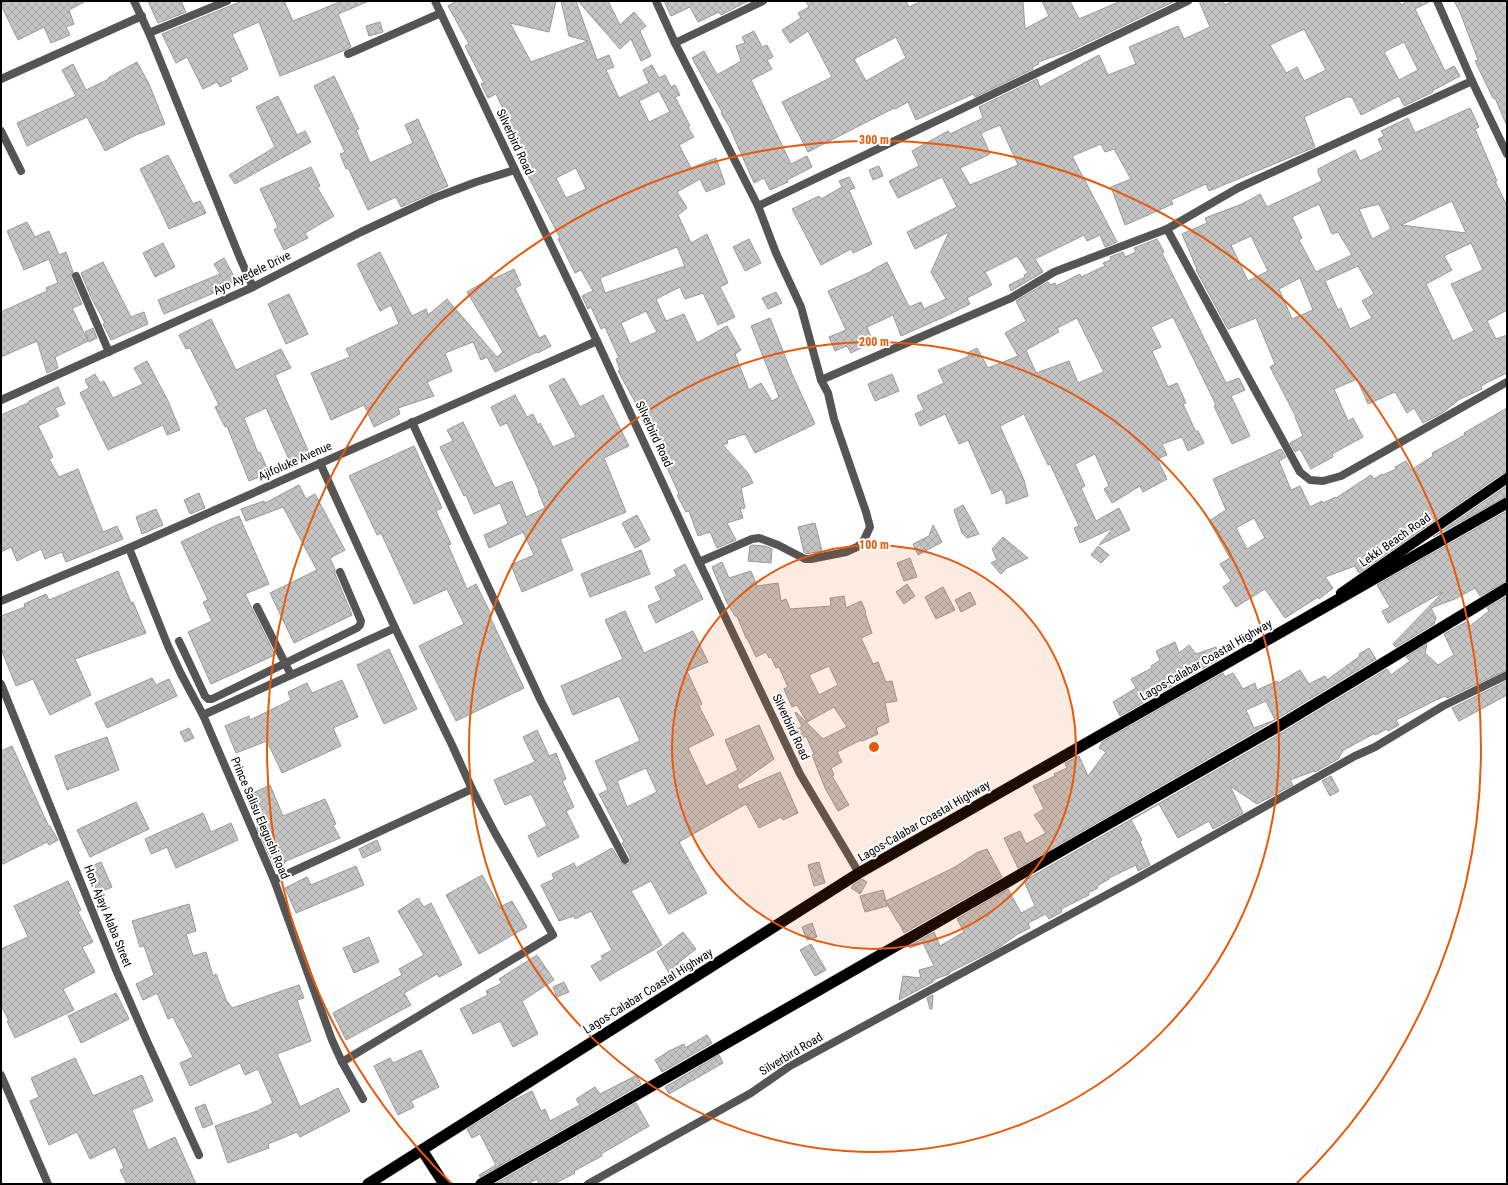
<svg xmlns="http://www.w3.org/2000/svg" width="1508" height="1185" viewBox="0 0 1508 1185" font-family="'Roboto Condensed',sans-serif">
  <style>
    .building { fill: url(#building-cross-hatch); stroke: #999; fill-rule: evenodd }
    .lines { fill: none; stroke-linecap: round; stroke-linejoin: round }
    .primary-casing { stroke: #dbdbdb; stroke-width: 11 }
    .trunk-casing { stroke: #dbdbdb; stroke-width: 12 }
    .service { stroke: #555; stroke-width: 8 }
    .minor { stroke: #555; stroke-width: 8 }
    .tertiary { stroke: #555; stroke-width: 8 }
    .primary { stroke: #000; stroke-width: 10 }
    .trunk { stroke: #000; stroke-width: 11 }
    .ring { fill: none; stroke: #e8590c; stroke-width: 2 }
    .labels { text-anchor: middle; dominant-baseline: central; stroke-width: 4; stroke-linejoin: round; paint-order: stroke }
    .street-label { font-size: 12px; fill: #000; stroke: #fff }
    .centre { fill: #e8590c; stroke: #fff; stroke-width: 2 }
    .ring-label { font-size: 12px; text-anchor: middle; font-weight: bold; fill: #e8590c; stroke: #fff; stroke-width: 4; stroke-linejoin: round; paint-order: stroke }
  </style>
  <defs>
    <pattern id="building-cross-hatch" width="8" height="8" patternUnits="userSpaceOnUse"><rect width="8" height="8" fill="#c4c4c4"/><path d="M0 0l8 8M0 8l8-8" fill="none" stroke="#a7a7a7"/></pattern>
  </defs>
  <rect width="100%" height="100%" fill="#fff"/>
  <g class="building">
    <polygon points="1,1 86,1 69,10 74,24 66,27 70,35 51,43 44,27 18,40 1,5"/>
    <polygon points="148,1 181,1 186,12 158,23"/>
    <polygon points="242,1 284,1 293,21 342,1 369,1 338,14 351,47 343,51 280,76 259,22 232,34 248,69 230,78 232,81 220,87 217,82 203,89 187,57 176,63 162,34"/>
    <path d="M457 1H556L549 32 510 23 531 62 588 41 569 36 561 1H576L597 60 609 55 614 67 606 70 619 98 649 83 643 70 652 65 659 78 665 75 671 87 675 85 680 95 675 97 690 126 688 127 694 137 679 145 691 168 716 158 725 184 706 192 700 179 677 192 687 208 678 215 691 243 707 234 728 283 720 287 735 317 718 325 703 293 685 299 680 287 656 299 666 321 684 314 697 343 727 326 741 350 735 354 749 390 761 383 772 401 779 397 751 326 770 318 792 374 815 424 755 453 745 434 727 440 728 443 723 445 748 473 753 483 741 488 745 508 740 509 743 518 727 523 736 540 717 548 710 532 698 536 689 511 686 512 677 495 679 494 664 461H663L644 421 645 420 618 371 620 370 616 359 619 358 605 327 601 329 591 307 588 309 582 296 593 291 581 270 575 273 558 239 560 238 526 172 528 171 518 144 513 146 509 135 507 136 498 117 505 113 496 94 488 98 481 84 484 83 465 46 469 44 448 6ZM659 91 670 112 649 122 639 101ZM576 168 586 189 566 198 556 178ZM677 247 685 266 605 293 600 278ZM646 311 657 332 630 344 621 323Z"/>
    <polygon points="578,1 608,1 620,25 634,12 646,26 640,31 651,56 641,61 631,39 620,49"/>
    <polygon points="664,1 748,1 721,15 719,12 698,22 690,7 671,16"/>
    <path d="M806 1H906L909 7 921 1H1023L1025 29 1049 16 1042 1H1070L1079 19 1121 1H1175L1072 50 1038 62 1039 64 1032 67 1033 69 975 97 973 94 916 120 908 102 895 109 894 108 808 152 782 102 832 77 808 31 790 43 782 30 801 18 798 13 809 7ZM896 37 906 58 866 81 854 59Z"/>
    <path d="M1199 1H1224V5L1234 1H1399L1401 5 1408 1H1431L1415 9 1445 71 1454 66 1460 76 1432 91 1433 92 1404 106 1399 96 1361 115 1352 97 1350 98 1349 96 1304 117 1315 147 1209 191 1206 184 1171 200 1173 204 1125 225 1111 187 1131 179 1114 149 1105 152 1101 144 1072 156 1117 242 1105 247 1100 235 1087 241 1084 235 1035 259 1043 272 1011 291 1009 285 1025 277 1024 275 1028 273 1017 256 985 272 992 285 967 298 970 304 946 316 901 336 893 315 867 327 873 342 851 353 847 346 835 351 829 337 846 330 828 291 872 271V270L887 262 909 307 921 302 924 309 946 299 931 272 949 232 915 249 907 232 957 207 942 177 898 198 889 181 919 166 912 151 948 131 950 134 983 118 979 107 1037 79 1040 87 1099 55 1108 75 1136 64 1129 47 1178 26 1184 39 1210 27ZM1304 29 1326 70 1304 81 1297 67 1286 73 1270 45ZM1404 42 1418 70 1399 80 1384 52ZM1000 125 1018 165 970 185 960 168 990 154 981 133Z"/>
    <polygon points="1454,1 1507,1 1507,126 1495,98 1493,98 1475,61 1478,60 1460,12"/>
    <polygon points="380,22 383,32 369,36 366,26"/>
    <polygon points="754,31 762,47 767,45 773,57 767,60 772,69 751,80 791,164 807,156 812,167 787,180 788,182 770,190 764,178 754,183 729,126 721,113 722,112 692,58 704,51 717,75 741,61 736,46 745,43 742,37"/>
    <polygon points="137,62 149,84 165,124 136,135 105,151 87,117 27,146 17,123 76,96 62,70 73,64 86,90 109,79 108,78"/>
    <polygon points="334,76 359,129 356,130 370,163 413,143 405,125 418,119 448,186 401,207 396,197 368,210 348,168 346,169 340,154 345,152 314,86"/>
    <polygon points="278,96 297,135 305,131 311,142 235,184 229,175 275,147 256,107"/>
    <path d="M1470 108 1479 127 1475 129 1497 181H1495L1507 206V310L1487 321 1496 339 1507 335V373L1494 379 1481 386 1482 389 1460 399 1442 413 1423 423 1414 408 1407 413 1395 392 1368 404 1357 379 1334 389 1348 421 1353 418 1363 437 1332 454 1333 457 1311 469 1300 449 1295 452 1290 443 1303 436 1295 417H1296L1270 367 1275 364 1256 318 1228 329 1196 270 1197 269 1182 234 1207 223 1205 218 1242 204 1260 194 1267 207 1322 181 1318 173V169L1355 150 1360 161 1383 150 1378 139 1384 136 1381 131 1408 118 1415 133ZM1452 201 1466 233 1401 225ZM1319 204 1332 234 1338 232 1352 255 1316 272 1299 240 1302 238 1292 217ZM1379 204 1391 229 1372 239 1359 209ZM1251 236 1268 271 1248 281 1231 245ZM1471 243 1483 270 1451 284 1474 331 1453 341 1426 284 1452 270 1444 256ZM1358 266 1374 294 1362 301 1372 318 1350 329 1341 308 1338 310 1325 281ZM1300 278 1313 310 1292 319 1279 289Z"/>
    <polygon points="168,155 193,204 200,201 206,213 169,229 159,207 140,169"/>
    <polygon points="879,166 883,176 873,180 869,170"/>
    <polygon points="311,167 320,186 317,187 334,216 305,233 308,238 284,250 274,230 278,227 260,189"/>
    <polygon points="849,177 855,188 849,190 872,244 853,253 851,249 821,265 792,209 819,196 821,199 842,187 839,181"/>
    <polygon points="27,222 35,237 49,231 59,255 66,252 73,272 71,275 71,278 82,304 72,308 88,341 55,357 58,368 47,373 37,341 1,357 1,312 47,291 46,288 58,283 49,259 24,270 7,231"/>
    <polygon points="749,239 761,263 745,271 733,247"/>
    <path d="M1157 239 1164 252 1162 253 1226 383 1239 378 1245 390 1231 396 1250 436 1232 444 1214 406 1216 405 1173 317 1151 327 1161 347 1152 351 1168 387 1177 383 1186 403 1183 404 1196 432 1198 431 1204 443 1188 451 1182 437 1162 444 1167 455 1157 459 1167 479 1143 492 1140 486 1112 503 1104 489 1109 486 1095 454 1075 464 1085 486 1081 488 1096 521 1119 508 1130 530 1099 545 1113 528 1080 543 1074 528 1079 526 1050 464 1048 465 1024 414 1000 426 1024 480 1028 496 1006 504V499L1002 489 992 494 968 440 959 444 945 414 920 426 915 414 924 410 917 396 944 383 938 370 969 356 967 353 977 348 988 368 1018 356 1005 333 1026 321 1016 301 1048 282 1050 285 1055 283 1056 286 1080 274 1081 277 1105 266 1103 263 1111 260 1110 257 1123 252 1125 257 1136 252 1134 248ZM1077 318 1104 372 1078 383 1069 361 1036 373 1026 350 1059 332 1057 328Z"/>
    <polygon points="163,243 175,267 155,277 143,253"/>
    <polygon points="380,252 412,316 426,309 428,315 447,299 497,357 503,352 467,292 492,277 493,279 514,269 521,285 515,288 539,338 545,335 551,346 538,353 537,352 495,372 487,357 481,360 473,342 445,353 452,371 427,382 434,396 398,408 400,414 374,427 364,405 331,420 311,373 350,357 346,349 399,324 391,305 380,311 357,264"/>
    <polygon points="224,258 237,282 228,287 164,314 158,300 220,274 214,264"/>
    <polygon points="103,262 131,317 144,312 148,324 111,340 103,324 105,323 92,299 81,273"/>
    <polygon points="776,292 782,303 768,309 762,298"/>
    <polygon points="289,294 308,334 286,344 268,304"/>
    <polygon points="211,319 236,370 281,349 291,368 275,375 310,455 291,464 266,408 244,418 258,453 260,452 269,473 249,481 227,426 225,427 215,407 219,405 190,348 186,349 179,335"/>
    <polygon points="93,328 97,338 89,342 85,332"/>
    <polygon points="147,361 168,401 180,430 167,435 163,425 108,450 80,393 89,388 85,380 95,374 100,383 104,381 113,398 143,384 134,368"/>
    <polygon points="892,374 899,391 875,401 868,384"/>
    <polygon points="564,378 580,407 603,395 629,446 604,458 626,512 560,539 573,570 522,592 511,565 534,555 523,532 489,548 484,535 508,524 500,503 474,514 466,495 464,496 440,447 453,441 447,430 463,422 495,488 512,481 526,517 545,508 538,491 539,491 507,423 500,426 491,407 515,395 527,417 533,414 538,425 540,423 553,447 576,437 549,386"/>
    <polygon points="58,387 65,404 55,408 59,416 38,426 53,457 49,459 59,477 78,469 103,532 117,526 123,539 66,562 62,552 45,559 41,549 17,561 11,547 1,552 1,415 30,402 29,401"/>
    <path d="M1507 408V472L1503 473 1359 573 1355 566 1325 577 1333 588 1319 599 1318 597 1285 618 1265 589 1236 607 1223 587 1231 581 1220 564 1230 558 1209 521 1226 510 1213 479 1281 449 1286 457 1279 461 1291 490 1300 486 1310 507 1322 501 1323 503 1336 497V498L1371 475 1374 479 1382 474 1383 475 1396 469 1395 467 1406 461 1411 470 1433 456 1432 453 1465 435 1464 433ZM1254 518 1265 538 1247 549 1236 528Z"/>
    <polygon points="414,446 442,508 436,511 451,544 448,545 467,589 476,584 491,614 489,615 524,688 456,721 419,646 464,624 447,589 414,604 381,533 377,535 349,476"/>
    <polygon points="299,485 306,499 315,494 345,550 330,558 335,569 335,574 352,615 294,643 270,593 317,570 283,507 246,521 241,509 264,501 265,503"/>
    <polygon points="1507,486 1507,496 1433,537"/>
    <polygon points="199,493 205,508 190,514 184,500"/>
    <polygon points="963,505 979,534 967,538 962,533 954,510"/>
    <polygon points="156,509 163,525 142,534 136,517"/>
    <polygon points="1507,511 1507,581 1480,596 1475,588 1455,599 1431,608 1436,618 1434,624 1396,647 1393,644 1443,592 1388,623 1382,611 1390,607 1377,585"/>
    <polygon points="637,515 650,540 635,548 622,523"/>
    <polygon points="239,516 269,584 245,594 275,655 211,684 188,632 212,621 203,602 208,600 181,542 219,524"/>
    <polygon points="815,523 822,551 806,554 804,552 798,527"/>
    <polygon points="933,525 942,542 918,555 913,544 929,536"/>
    <polygon points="1003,537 1028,558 1007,568 1001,574 991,563 997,560 992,549"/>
    <polygon points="752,545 765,546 772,549 771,563 748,561 750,546"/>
    <polygon points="1098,546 1109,555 1101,563 1091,555"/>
    <polygon points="641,550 650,574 590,597 581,574"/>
    <polygon points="910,558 917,577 904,581 897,563"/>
    <path d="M722 562 729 578 751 571 757 586 778 583 781 601 786 599 790 609 831 606 830 598 844 596 846 608 861 601 866 612 865 613 872 633 861 638 873 664 878 662 886 682 892 681 897 701 885 703 889 722 876 728 878 734 862 741 861 740 837 752 842 762 831 768 834 775 832 776 849 805 838 811 825 788 812 755 814 754 806 736 800 740 794 732 802 726 795 713 796 712 823 739 847 727 834 707 807 722 797 705 792 707 784 689 788 687 779 667 776 668 771 657 769 658 766 652 756 657 747 638H746L737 616H735L727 603 712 567ZM829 666 838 685 819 695 809 675Z"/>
    <polygon points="685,564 703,599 656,623 648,606 661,600 655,587 677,576 674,570"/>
    <polygon points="118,571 131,603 133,602 146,633 75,659 91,695 50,715 33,679 16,686 1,649 1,616 25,607 24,604 46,594 49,600"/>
    <polygon points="907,584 915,596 904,604 896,592"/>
    <polygon points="943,587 955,610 936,619 925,597"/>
    <polygon points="970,592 976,604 961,612 955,600"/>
    <polygon points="1507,596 1507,670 1447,698 1445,696 1434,701 1396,720 1399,725 1388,731 1387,729 1375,735 1375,733 1342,751 1343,751 1338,759 1315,772 1314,771 1290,780 1293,785 1257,804 1230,786 1243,813 1213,829 1209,821 1178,838 1159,804 1131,820 1142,840 1140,841 1150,865 1138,871 1136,865 1109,878 1109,879 1097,886 1098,888 1088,893 1089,895 1061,909 1062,912 1049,919 1046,914 1028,923 1030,928 1018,934 998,948 950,972 950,973 949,974 933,980 933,982 899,1000 903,976 921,978 919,970 934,966 923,943 910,948 909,946 934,932 940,946 964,932 957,919 1008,889 1021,913 1035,906 1024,881 1283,732 1387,669 1391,675 1410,661 1406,657 1427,644 1425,653 1438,665 1454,655 1444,634 1468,621 1470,626 1489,611 1487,608"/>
    <path d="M625 611 644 653 693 631 708 662 687 671 702 704 699 706 714 735 688 748 706 786 738 770 725 740 759 725 774 759 737 785 739 790 780 772 798 813 783 820 781 817 759 828 746 804 679 842 707 893 669 914 651 881 631 891 662 945 600 981 591 966 603 959 601 956 612 950 591 911 575 919 574 916 559 921 541 885 554 879 552 874 574 863 576 868 612 848 622 864 627 865 630 863V857L622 843 624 842 599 794 608 790 595 761 640 741 619 696 573 715 561 686 623 659 605 620ZM646 768 657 792 627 807 617 781Z"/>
    <polygon points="1175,642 1179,653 1189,645 1196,654 1216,647 1219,659 1120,716 1113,702 1136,688 1131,679 1152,668 1151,666 1160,660 1156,651"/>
    <polygon points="1369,648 1376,659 1275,720 1266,701 1246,710 1254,728 1275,720 1018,868 1004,838 1020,831 1026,844 1046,833 1034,815 1044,809 1033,786 1055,776 1054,774 1067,768 1065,763 1079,756 1088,776 1106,752 1099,748 1102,742 1223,673 1225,677 1233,673 1243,689 1255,683 1257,690 1277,681 1278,683 1300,670 1309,684 1325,676 1327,680 1360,656 1359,654"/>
    <polygon points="389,649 417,709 384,724 357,665"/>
    <polygon points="152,678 156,685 169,679 177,696 107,728 95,703"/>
    <polygon points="342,680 358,717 333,728 341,746 282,773 267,741 236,753 225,726 249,716 250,720 291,700 288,692 307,683 312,693"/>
    <polygon points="1507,681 1507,695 1459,721 1452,708"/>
    <polygon points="189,728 194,738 185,742 180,732"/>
    <polygon points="537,730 549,756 556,753 566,779 562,781 574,807 566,811 579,837 538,857 528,836 547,826 531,794 505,805 494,780 535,762 523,737"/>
    <polygon points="107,737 119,770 67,790 55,756"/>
    <polygon points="12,746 49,827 50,826 58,840 49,845 47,842 1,865 1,751"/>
    <polygon points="1331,776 1339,791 1330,796 1322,781"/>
    <polygon points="270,785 283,816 325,799 336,824 333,825 340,838 284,862 285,863 275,868 257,828 262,826 256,813 261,811 253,793"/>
    <polygon points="136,802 149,829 90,857 77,830"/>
    <polygon points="203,813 211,832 231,823 238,840 176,868 167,847 151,854 145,839"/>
    <polygon points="377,840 381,850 363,858 359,849"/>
    <polygon points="987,849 1002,877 904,933 898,921 897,921 886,902 887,906 865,912 860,896 883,890 886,901 955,867 976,853"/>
    <polygon points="101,862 112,887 98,893 87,868"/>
    <polygon points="819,862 825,883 814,886 808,865"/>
    <polygon points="356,866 364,885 296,913 285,888 307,877 311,885"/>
    <polygon points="482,875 500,907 512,901 527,927 479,954 446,895"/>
    <polygon points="862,879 867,882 860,894 851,888 853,885"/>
    <polygon points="68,881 81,910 78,912 93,942 82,947 95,972 63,989 74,1010 15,1038 7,1021 9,1021 1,1005 1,949 28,937 14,906"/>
    <polygon points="418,898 424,907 431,903 462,965 439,977 437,974 404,993 411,1005 346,1040 333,1013 402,975 399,969 424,955 398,911"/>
    <polygon points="189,904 196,931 186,934 193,956 206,952 213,976 216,974 227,1002 228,1002 232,1008 299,985 304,998 297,1000 311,1041 277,1054 300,1107 338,1088 350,1111 300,1137 297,1132 268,1144 269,1148 228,1163 215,1126 257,1111 273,1103 258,1069 245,1075 240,1063 190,1086 180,1063 193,1057 173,1017 168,1019 157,993 143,1000 136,984 154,975 144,946 140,947 132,921"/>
    <polygon points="812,923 817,937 807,940 802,927"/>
    <polygon points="683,932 696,949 678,963 681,969 670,975 657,952"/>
    <polygon points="369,937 379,962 354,973 343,948"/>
    <polygon points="811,944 826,970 815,976 800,950"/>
    <polygon points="537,955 554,980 522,1001 538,1034 513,1047 500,1021 473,1034 460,1009 488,995 486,991 502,983 499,979"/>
    <polygon points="564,982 569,992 557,997 553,987"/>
    <polygon points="116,993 129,1019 81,1043 68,1016"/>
    <polygon points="933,995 932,1009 930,1009 927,998"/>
    <polygon points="707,1035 712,1043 662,1072 655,1060 669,1051 684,1044 685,1048"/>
    <polygon points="421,1050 439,1087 411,1101 414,1107 398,1115 374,1066 390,1058 393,1063"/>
    <polygon points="719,1055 723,1063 669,1094 665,1087"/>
    <polygon points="75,1058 93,1096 142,1075 153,1101 132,1110 148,1150 175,1137 196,1184 127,1184 120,1170 124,1168 115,1147 90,1159 77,1132 49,1145 30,1101 39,1097 31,1078"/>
    <polygon points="637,1075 641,1084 480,1177 479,1175 496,1165 480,1134 472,1138 467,1129 514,1100 532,1091 541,1111 545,1109 550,1121 580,1105 576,1099 595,1087 600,1094"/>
    <polygon points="636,1103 649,1126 601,1154 602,1156 574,1171 575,1173 554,1184 539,1184 537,1179 528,1184 495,1184"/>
    <polygon points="205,1104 213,1124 203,1128 195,1108"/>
  </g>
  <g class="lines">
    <defs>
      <polyline id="primary" points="1341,593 1507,478"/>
      <g id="trunk">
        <polyline points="422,1150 444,1184"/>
        <polyline points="368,1184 859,873 1507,503"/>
        <polyline points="481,1184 1279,726 1507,588"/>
      </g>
    </defs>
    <use href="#primary" class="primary-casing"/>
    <use href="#trunk" class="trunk-casing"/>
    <g class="service">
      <polyline points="348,54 441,13"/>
      <polyline points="1,131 21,171"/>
      <polyline points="257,607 291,675"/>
      <polyline points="179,641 205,696 208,699 212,699 357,628 360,625 361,621 340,572"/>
    </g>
    <g class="minor">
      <polyline points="134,1 149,33 240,258 253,287"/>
      <polyline points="656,1 675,43 758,206 776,253 801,307 821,380 828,393 834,419 866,512 870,527 863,542 857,547 846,552 811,559 805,559 778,545 759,538 752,539 699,562"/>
      <polyline points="1437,1 1472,81 1507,154"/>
      <polyline points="149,33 227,1"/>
      <polyline points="675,43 763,1"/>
      <polyline points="1,79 142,16"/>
      <polyline points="758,206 1188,1"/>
      <polyline points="1167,229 1300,472 1310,480 1323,481 1341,476 1507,382"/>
      <polyline points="76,276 109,352"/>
      <polyline points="821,380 1011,298 1054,272 1167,229 1238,188 1472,81"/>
      <polyline points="1,400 253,287 361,232 434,198 476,182 515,170"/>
      <polyline points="412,422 541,701 625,860"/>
      <polyline points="320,463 395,628 452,745 472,789 495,833 553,935 342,1062"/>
      <polyline points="129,548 168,646 181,674 203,715 274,880 332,1040 342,1062 363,1099"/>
      <polyline points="1,601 129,548 597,341"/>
      <polyline points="1,684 116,970 147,1041 199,1155"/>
      <polyline points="203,715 395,628"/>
      <polyline points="274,880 472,789"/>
      <polyline points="1,1075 48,1184"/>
      <polyline points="588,1184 751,1093 790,1066 1134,880 1355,756 1375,747 1443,706 1507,675"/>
    </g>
    <polyline class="tertiary" points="435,1 515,170 597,341 699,562 800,774 859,873"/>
    <use href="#primary" class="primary"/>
    <use href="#trunk" class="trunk"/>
  </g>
  <circle cx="874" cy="747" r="202" fill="#e8590c" fill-opacity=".12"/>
  <g class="ring">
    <circle cx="874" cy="747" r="202"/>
    <circle cx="874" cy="747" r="405"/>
    <path d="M452 1184A607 607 0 1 1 1296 1184"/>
  </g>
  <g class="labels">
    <g class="street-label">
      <text transform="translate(515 142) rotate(65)">Silverbird Road</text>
      <text transform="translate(252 273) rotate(-26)">Ayo Ayedele Drive</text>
      <text transform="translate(654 434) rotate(65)">Silverbird Road</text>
      <text transform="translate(295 461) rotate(-24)">Ajifoluke Avenue</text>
      <text transform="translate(1395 540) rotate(-35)">Lekki Beach Road</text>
      <text transform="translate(1206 660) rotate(-30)">Lagos-Calabar Coastal Highway</text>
      <text transform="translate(791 727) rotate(65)">Silverbird Road</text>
      <text transform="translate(260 818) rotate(67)">Prince Salisu Elegushi Road</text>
      <text transform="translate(924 821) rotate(-30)">Lagos-Calabar Coastal Highway</text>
      <text transform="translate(108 916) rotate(68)">Hon. Ajayi Alaba Street</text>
      <text transform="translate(648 991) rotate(-32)">Lagos-Calabar Coastal Highway</text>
      <text transform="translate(791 1054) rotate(-31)">Silverbird Road</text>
    </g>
  </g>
  <circle cx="874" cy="747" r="6" class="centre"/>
  <g class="ring-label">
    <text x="874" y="144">300 m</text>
    <text x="874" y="346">200 m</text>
    <text x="874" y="549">100 m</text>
  </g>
  <rect width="1508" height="1185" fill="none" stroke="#000000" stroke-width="4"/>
</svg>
